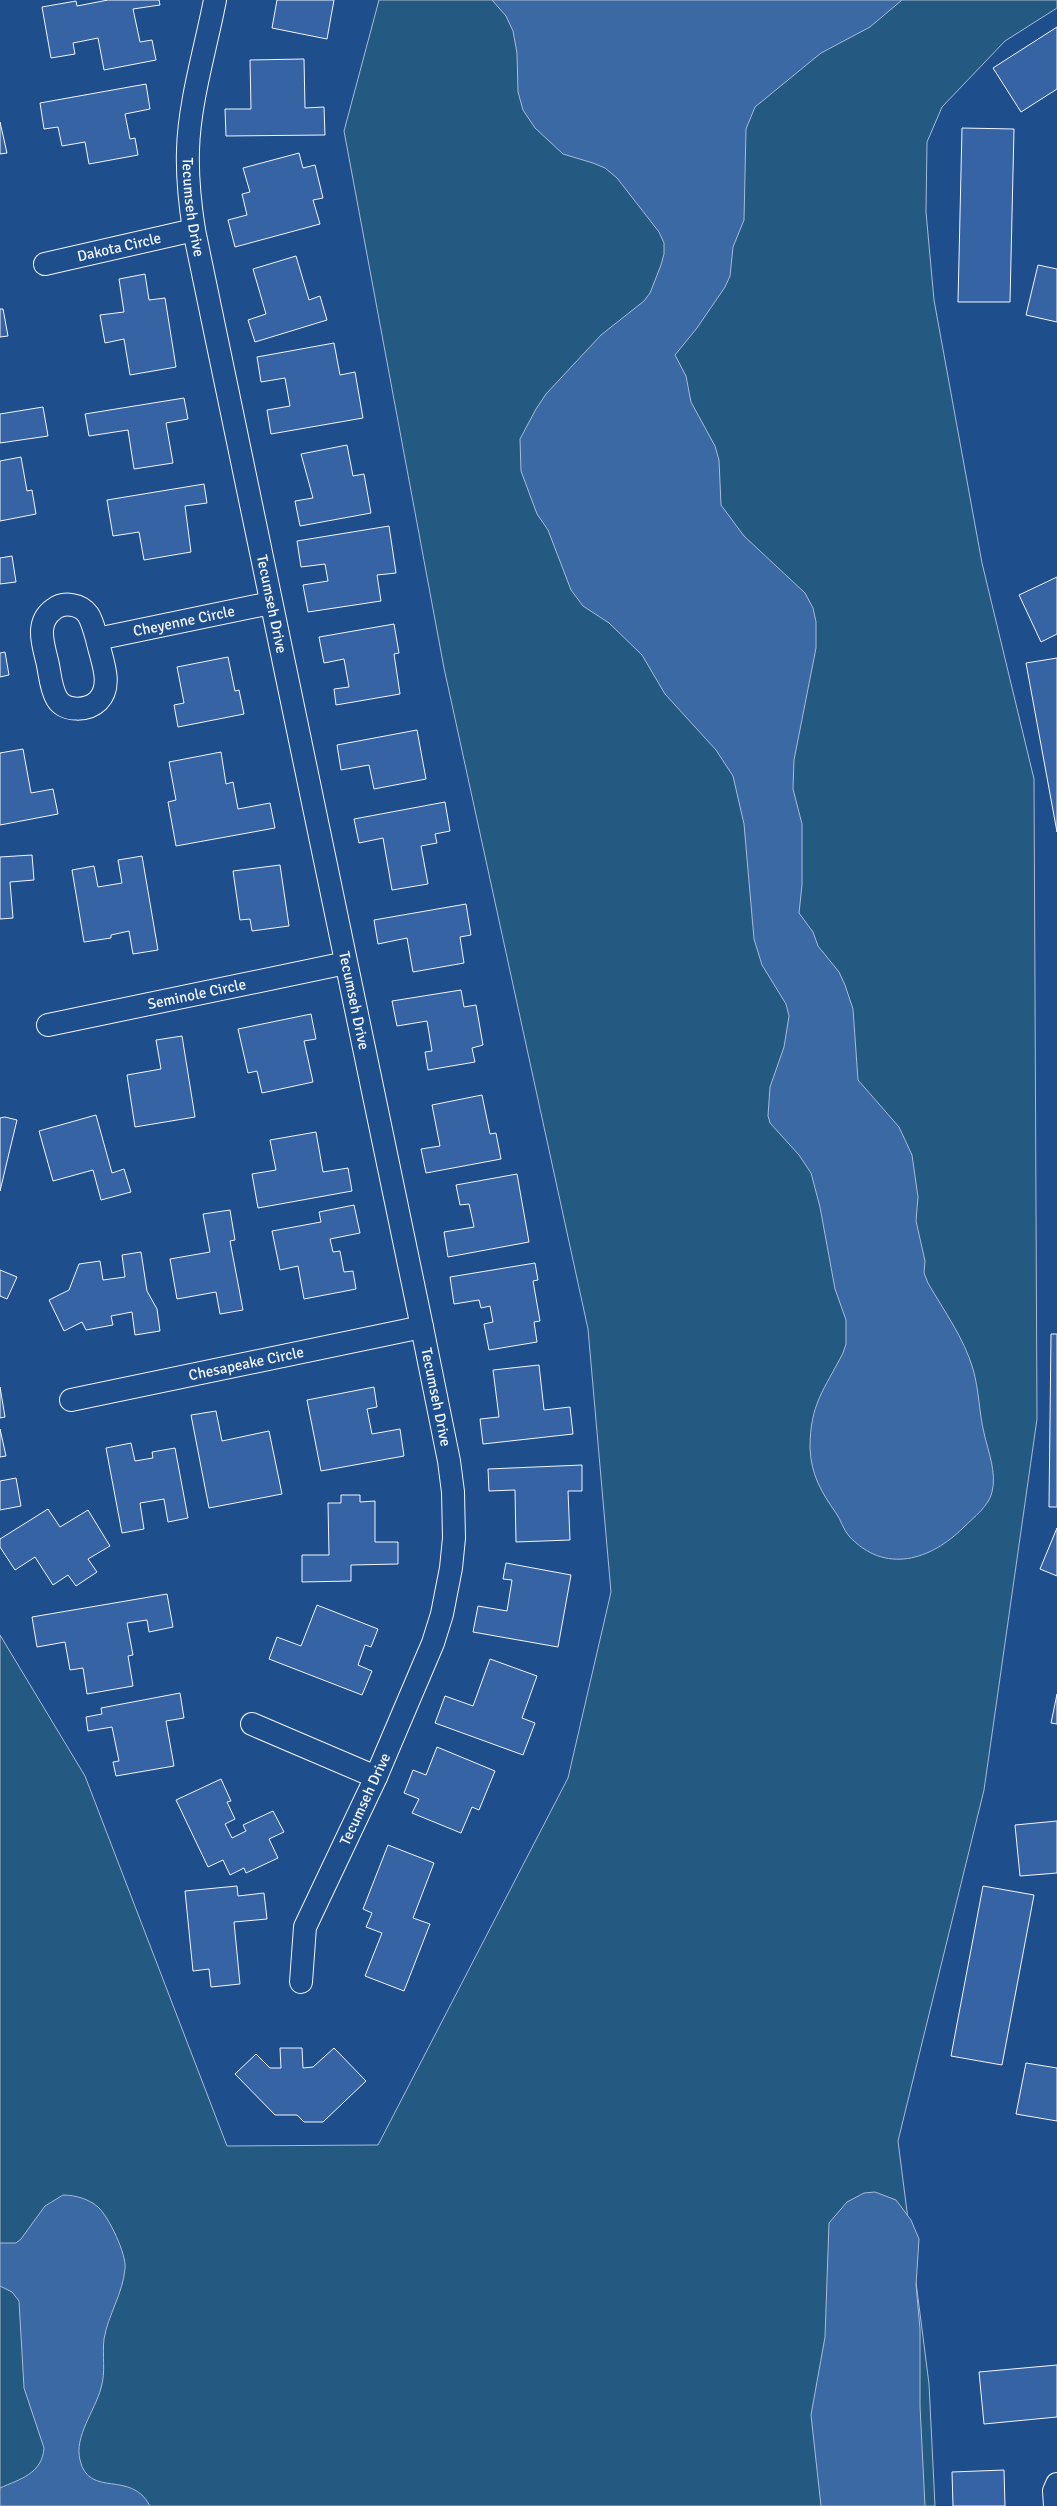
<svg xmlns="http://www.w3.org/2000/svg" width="1057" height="2506" viewBox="0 0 1057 2506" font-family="Signika,sans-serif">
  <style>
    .green { fill: #245a82; stroke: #a8bbd7 }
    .water { fill: #3b69a3; stroke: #a8bbd7 }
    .building { fill: #3563a3; stroke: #f2f6ff }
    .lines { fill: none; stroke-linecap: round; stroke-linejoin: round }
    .minor-casing { stroke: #f2f6ff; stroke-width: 24 }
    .minor { stroke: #1f4e8c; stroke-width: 22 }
    .labels { text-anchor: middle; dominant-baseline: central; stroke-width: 4; stroke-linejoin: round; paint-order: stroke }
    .street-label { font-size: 15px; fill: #f2f6ff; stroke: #1f4e8c }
  </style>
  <rect width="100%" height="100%" fill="#1f4e8c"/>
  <polygon class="green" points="379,0 1057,0 1057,8 1005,41 942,107 927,142 926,212 934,300 982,563 1034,779 1037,1419 984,1790 898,2141 929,2384 935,2506 0,2506 0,1635 85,1776 227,2146 378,2145 568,1778 611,1592 588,1329 444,668 344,131"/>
  <g class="water">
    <path d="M492 0H902L870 27 821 53 755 107 746 129 744 220 733 247 730 276 725 287 697 328 675 355 686 376 691 402 715 446 719 460 721 505 744 536 805 593 813 608 816 622V648L794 760 793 789 802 824V885L799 913 813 932 818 946 839 972 845 985 853 1009 858 1080 899 1127 912 1155 918 1197 916 1221 925 1261 924 1273 928 1283C944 1311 964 1338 973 1369 979 1390 979 1412 984 1433 988 1451 997 1473 992 1492 989 1506 974 1517 964 1527 931 1560 885 1575 849 1536 843 1529 841 1520 836 1513 821 1492 811 1474 810 1448 810 1404 824 1390 843 1353L846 1344V1320L835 1289 820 1207 811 1173 799 1155 770 1123 768 1116 770 1087 784 1047 789 1016 786 1004 762 965 754 939 744 824 733 776 716 750 665 694 642 655 609 623 583 606 571 590 548 530 537 514 521 471 520 439 536 409 546 394 601 335 644 301 650 293 661 265 664 254V243L659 232 617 178 605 168 593 163 563 154 535 128 523 110 518 92 517 53 513 31 506 16Z"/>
    <polygon points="875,2192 896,2200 911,2220 919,2239 916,2285 920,2329 920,2406 925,2506 821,2506 811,2415 825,2337 829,2223 847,2202 864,2193"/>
    <path d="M63 2195C75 2195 89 2199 98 2207 109 2217 127 2255 125 2269 123 2293 108 2315 104 2339 102 2355 106 2372 101 2388 95 2411 74 2436 80 2460 89 2499 131 2469 150 2506H0V2488C20 2479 42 2474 44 2448L24 2388 19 2301 12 2292 0 2286V2243H16L21 2239 45 2206Z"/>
  </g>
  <g class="building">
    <polygon points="108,0 159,0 160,5 133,9 140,42 152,40 156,60 104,70 98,38 73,43 75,54 51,58 42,7 76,1 77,6"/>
    <polygon points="277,0 334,0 327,39 272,28"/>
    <polygon points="1057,27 1057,89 1021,112 993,68"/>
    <polygon points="304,59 305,108 324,107 325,135 226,136 225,109 251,109 250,60"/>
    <polygon points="146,84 150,109 125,114 130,139 135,138 138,155 89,164 85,142 62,146 58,127 44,129 40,103"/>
    <polygon points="0,122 7,153 0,154"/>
    <polygon points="962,128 1014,129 1010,302 958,302"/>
    <polygon points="299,153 303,168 315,165 323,198 313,200 320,224 235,247 228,220 247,215 242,194 250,192 243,168"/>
    <polygon points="296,256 309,300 320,296 327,320 255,342 248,320 266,314 253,269"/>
    <polygon points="1038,265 1057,269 1057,322 1026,315"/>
    <polygon points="145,274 149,300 165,298 176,367 130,375 124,339 105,343 100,315 124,312 119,279"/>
    <polygon points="0,309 3,309 8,336 0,337"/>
    <polygon points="334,343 340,375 355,372 363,418 271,434 267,410 290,406 285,378 261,382 257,357"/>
    <polygon points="184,398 188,419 166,423 173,463 134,469 128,430 89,436 85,414"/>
    <polygon points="43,407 48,436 0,443 0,414"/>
    <polygon points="347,445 353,476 364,474 371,513 300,526 295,501 313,498 301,454"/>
    <polygon points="21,457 27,491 32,490 36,514 0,521 0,461"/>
    <polygon points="204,484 207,503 185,506 191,552 144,560 139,532 113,536 107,500"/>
    <polygon points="389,526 396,573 377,575 381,601 308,612 303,585 328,581 325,564 301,567 297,541"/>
    <polygon points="12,556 16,582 0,584 0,558"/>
    <polygon points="1057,577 1057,634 1041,642 1019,595"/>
    <polygon points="394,624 399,653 394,654 400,694 336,705 334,689 349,687 344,659 324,663 319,637"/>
    <polygon points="5,652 9,675 0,677 0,653"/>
    <polygon points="228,657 235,691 239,690 244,714 178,727 174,705 184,703 177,667"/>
    <polygon points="1057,658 1057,832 1026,663"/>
    <polygon points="417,730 426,779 374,789 369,765 341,770 337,745"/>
    <polygon points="23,749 31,793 53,789 58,814 0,825 0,753"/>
    <polygon points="221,752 226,784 233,782 238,809 270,803 275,828 176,846 168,802 176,800 169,762"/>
    <polygon points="445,802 450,831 435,834 437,843 421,846 428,884 392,890 383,838 359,843 354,819"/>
    <polygon points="32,855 34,880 10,882 13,918 0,919 0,857"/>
    <polygon points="142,856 158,950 133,954 129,931 111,935 111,938 84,942 72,870 94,866 98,887 122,883 118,860"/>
    <polygon points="280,865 289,926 252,931 250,919 240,920 233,871"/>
    <polygon points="466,904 471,935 460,937 464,963 413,972 407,938 378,944 374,920"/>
    <polygon points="461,990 464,1007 476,1005 483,1045 472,1048 475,1062 428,1070 425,1052 432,1051 427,1021 397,1026 392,1001"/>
    <polygon points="311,1014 316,1039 304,1041 313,1082 262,1093 257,1071 248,1073 238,1029"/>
    <polygon points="182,1036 195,1117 135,1127 127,1075 161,1069 156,1040"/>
    <polygon points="482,1095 490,1134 496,1133 501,1159 426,1173 421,1149 440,1146 432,1105"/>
    <polygon points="96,1115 112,1173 124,1169 131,1192 101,1200 93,1170 53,1181 39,1131"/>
    <polygon points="5,1117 17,1120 0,1191 0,1118"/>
    <polygon points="316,1132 323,1172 348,1168 352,1191 258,1208 252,1174 276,1170 270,1140"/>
    <polygon points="517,1174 529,1242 448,1257 444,1232 474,1227 469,1204 460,1205 456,1185"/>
    <polygon points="354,1205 360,1233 330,1239 333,1252 340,1251 344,1272 353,1271 356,1289 304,1299 298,1266 280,1270 272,1231 321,1222 319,1212"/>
    <polygon points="230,1210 235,1240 230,1241 243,1310 220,1314 216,1292 177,1299 170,1259 210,1252 203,1214"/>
    <polygon points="141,1252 147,1291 157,1309 160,1331 135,1335 132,1312 111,1316 113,1325 86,1330 82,1322 64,1331 49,1300 69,1290 79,1264 100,1261 103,1280 125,1277 122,1255"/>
    <polygon points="535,1263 538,1280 533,1281 540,1321 534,1322 537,1342 489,1350 484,1324 493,1322 490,1306 481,1308 479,1300 454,1304 450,1277"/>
    <polygon points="0,1270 17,1277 7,1299 0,1296"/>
    <polygon points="1051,1334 1057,1334 1057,1507 1049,1507"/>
    <polygon points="539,1365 544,1410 570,1407 573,1434 483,1444 480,1419 499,1417 493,1370"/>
    <polygon points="0,1387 5,1417 0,1418"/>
    <polygon points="374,1387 377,1407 367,1409 372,1434 400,1429 404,1456 321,1471 307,1400"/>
    <polygon points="216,1411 222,1441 269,1431 282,1494 209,1508 191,1415"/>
    <polygon points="0,1429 6,1456 0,1457"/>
    <polygon points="131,1443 135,1461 153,1458 152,1452 175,1448 188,1518 168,1522 164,1499 140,1503 144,1529 122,1533 106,1448"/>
    <polygon points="582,1465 582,1491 568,1491 570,1540 516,1542 515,1490 489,1491 488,1469"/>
    <polygon points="16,1478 21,1506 0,1510 0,1481"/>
    <polygon points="341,1495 360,1495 360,1502 375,1501 375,1542 398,1542 398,1564 351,1565 351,1581 302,1582 302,1555 329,1555 328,1503 341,1503"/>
    <polygon points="48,1509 60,1527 88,1510 110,1546 88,1559 97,1572 76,1586 68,1575 53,1585 35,1557 15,1570 0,1547 0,1539"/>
    <polygon points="1057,1528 1057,1576 1040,1569"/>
    <polygon points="506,1563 571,1575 558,1647 473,1632 478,1606 507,1611 512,1580 503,1579"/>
    <polygon points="167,1594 173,1627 149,1632 147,1620 127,1623 133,1655 128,1656 133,1686 87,1694 83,1668 70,1670 65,1642 37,1647 32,1617"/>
    <polygon points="317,1605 378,1629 371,1647 365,1645 358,1665 372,1671 362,1695 269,1659 277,1637 301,1646"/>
    <polygon points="490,1659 537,1676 522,1718 535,1723 523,1755 435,1723 445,1696 473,1706"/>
    <polygon points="180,1693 184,1718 166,1721 174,1766 116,1776 113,1762 119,1761 112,1727 88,1731 86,1717 102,1714 101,1708"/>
    <polygon points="1057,1694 1057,1724 1051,1723"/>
    <polygon points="437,1747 495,1771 479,1810 472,1807 461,1833 412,1813 419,1799 404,1793 413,1770 426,1775"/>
    <polygon points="221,1779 231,1801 227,1802 235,1819 225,1824 232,1838 246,1831 243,1825 273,1811 284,1832 269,1839 278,1858 246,1873 244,1868 230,1875 223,1860 208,1867 176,1800"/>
    <polygon points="1057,1821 1057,1873 1020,1876 1015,1825"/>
    <polygon points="388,1845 434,1863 413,1918 430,1924 404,1991 365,1976 382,1933 366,1927 372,1913 363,1909"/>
    <polygon points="237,1886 238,1896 264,1893 267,1919 234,1922 240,1984 211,1987 209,1969 193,1971 185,1891"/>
    <polygon points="983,1886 1034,1895 1002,2065 951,2056"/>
    <polygon points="280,2048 302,2048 303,2068 313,2067 334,2048 366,2081 323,2122 304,2122 297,2115 275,2115 235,2074 256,2054 270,2068 281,2068"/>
    <polygon points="1026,2063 1057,2068 1057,2121 1016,2114"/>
    <polygon points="1057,2365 1057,2417 984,2424 979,2372"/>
    <polygon points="1004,2470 1005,2506 953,2506 952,2472"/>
  </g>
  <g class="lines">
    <defs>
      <g id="minor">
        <path id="s1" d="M215 0C206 47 189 103 188 150 187 178 190 204 194 230L422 1327 449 1461 453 1492 454 1538 451 1568 442 1614 433 1643 376 1777 305 1927 301 1982"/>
        <path id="s2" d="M45 264 194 230"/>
        <path id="s3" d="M97 639C92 624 91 608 72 605 66 604 59 605 54 609 34 623 44 646 48 665 50 676 51 689 57 699 65 712 88 711 98 701 114 685 101 659 97 639L271 603"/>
        <path id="s4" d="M48 1025 346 963"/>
        <path id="s5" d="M71 1400 422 1327"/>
        <polyline points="252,1724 376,1777"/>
        <polyline points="1055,2506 1054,2491 1057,2484"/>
      </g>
    </defs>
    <use href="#minor" class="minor-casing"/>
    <use href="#minor" class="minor"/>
  </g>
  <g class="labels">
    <g class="street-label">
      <text stroke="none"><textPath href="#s1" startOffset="210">Tecumseh Drive</textPath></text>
      <text stroke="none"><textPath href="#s2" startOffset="76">Dakota Circle</textPath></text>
      <text stroke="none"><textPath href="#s1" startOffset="615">Tecumseh Drive</textPath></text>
      <text stroke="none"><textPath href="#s3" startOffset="360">Cheyenne Circle</textPath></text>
      <text stroke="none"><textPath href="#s4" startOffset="152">Seminole Circle</textPath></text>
      <text stroke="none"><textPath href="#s1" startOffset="1020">Tecumseh Drive</textPath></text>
      <text stroke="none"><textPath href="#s5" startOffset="179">Chesapeake Circle</textPath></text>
      <text stroke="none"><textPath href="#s1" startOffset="1425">Tecumseh Drive</textPath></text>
      <text transform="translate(365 1799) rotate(-65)">Tecumseh Drive</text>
    </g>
  </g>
</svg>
